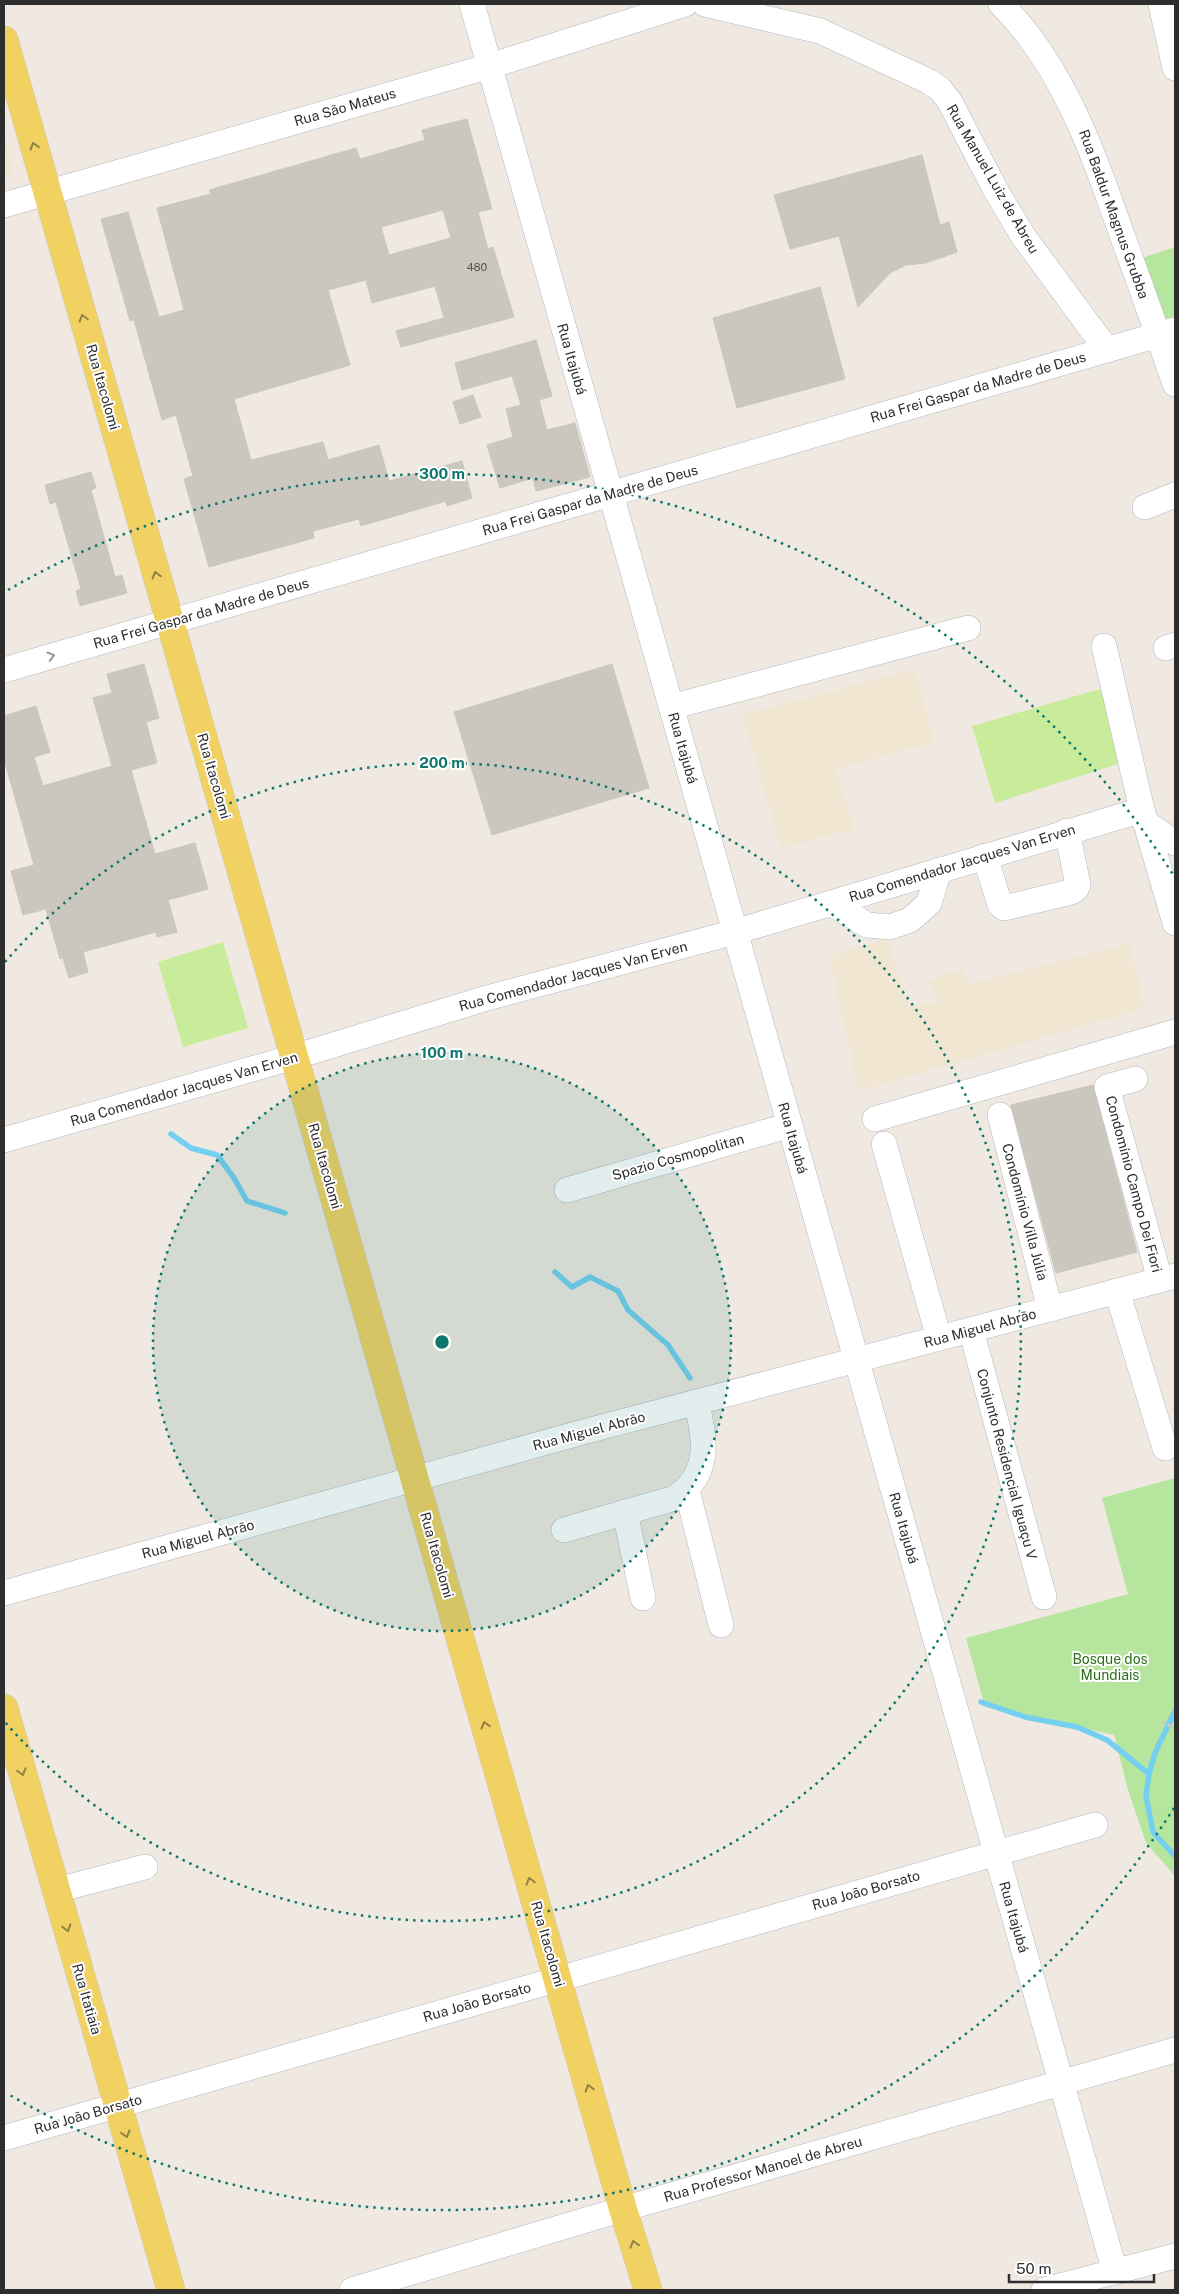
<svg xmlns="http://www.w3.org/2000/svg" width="1179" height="2294" viewBox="0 0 1179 2294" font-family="'Public Sans',sans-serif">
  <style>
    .education { fill: #f0e6d1 }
    .green { fill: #b6e59e }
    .pitch { fill: #c9ec9a }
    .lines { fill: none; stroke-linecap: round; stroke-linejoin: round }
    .stream { stroke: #75cff0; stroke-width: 5.5 }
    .building { fill: #cbc7bf; stroke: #cbc5ba; fill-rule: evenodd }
    .minor-casing { stroke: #b4b7c1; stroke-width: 26 }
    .major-casing { stroke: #c9c9c9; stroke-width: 29 }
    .path { stroke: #c9c9c9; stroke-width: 3; stroke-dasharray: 4 2.5; stroke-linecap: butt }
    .minor { stroke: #fff; stroke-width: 25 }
    .major { stroke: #f2d163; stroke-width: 28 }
    .oneway { stroke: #908048 }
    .oneway2 { stroke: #969696 }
    .ring { fill: none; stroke: #0f766e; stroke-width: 2.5; stroke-dasharray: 2.5 5 }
    .labels { text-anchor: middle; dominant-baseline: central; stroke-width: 4; stroke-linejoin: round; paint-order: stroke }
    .number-label { font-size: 11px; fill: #555452 }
    .street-label { font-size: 14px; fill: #2e2e2e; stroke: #fff }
    .park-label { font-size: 14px; fill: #2c6e1b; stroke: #fff }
    .centre { fill: #0f766e; stroke: #fff; stroke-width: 2.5 }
    .ring-label { font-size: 15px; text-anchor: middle; font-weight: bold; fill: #0f766e; stroke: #fff; stroke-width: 4; stroke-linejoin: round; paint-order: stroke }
  </style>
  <rect width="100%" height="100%" fill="#efe9e1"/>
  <g class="education">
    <polygon points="4,134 13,171 10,176 4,178"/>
    <polygon points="916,669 934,742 836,769 854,829 781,848 742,715"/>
    <polygon points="887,939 909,1007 937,1002 928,981 962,969 969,984 1129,943 1145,1008 859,1091 829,956"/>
  </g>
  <g class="green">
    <polygon points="1175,247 1175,316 1164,319 1142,258"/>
    <polygon points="1175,1478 1175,1876 1146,1843 1128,1790 1114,1735 985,1707 966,1638 1128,1594 1102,1498"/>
  </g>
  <g class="pitch">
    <polygon points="1100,689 1124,762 995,803 972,726"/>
    <polygon points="223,942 248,1028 183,1047 158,962"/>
  </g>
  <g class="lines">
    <g class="stream">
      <polyline points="171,1134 191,1148 217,1155 234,1178 247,1201 285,1213"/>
      <polyline points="555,1272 572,1287 590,1277 618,1291 628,1310 668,1345 690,1378"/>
      <polyline points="981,1702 1025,1717 1077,1727 1107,1740 1149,1774"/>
      <polyline points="1175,1711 1155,1753 1149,1774 1146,1796 1153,1832 1175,1856"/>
    </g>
  </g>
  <g class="building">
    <path d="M467 119 492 209 478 212 488 249 493 247 514 317 401 347 396 331 444 318 435 286 372 303 366 280 328 290 350 365 234 399 251 460 323 442 328 460 379 445 389 481 462 461 472 498 447 506 446 501 361 526 359 519 313 531 314 538 209 567 184 479 193 476 176 415 162 420 134 320 130 321 101 219 128 212 159 317 184 310 157 208 211 194 209 190 356 148 360 159 425 140 422 130ZM443 210 451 238 389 255 381 227Z"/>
    <polygon points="922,155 940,225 949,222 957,252 926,263 906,265 890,273 858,307 839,236 790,249 774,195"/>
    <polygon points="820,287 845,379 737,408 713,318"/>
    <polygon points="536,340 552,396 539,400 547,430 575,423 590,477 536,491 533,478 500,488 487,445 513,437 506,409 521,405 512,376 462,390 455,363"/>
    <polygon points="473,395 481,417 460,424 453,402"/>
    <polygon points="91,472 96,488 91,490 115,577 122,575 127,593 80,606 76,591 81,589 56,502 50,504 45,485"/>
    <polygon points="144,664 159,718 146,722 157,763 131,770 155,854 195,843 208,889 168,900 177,932 157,937 156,932 83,952 88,972 69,978 63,958 60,959 46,909 23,915 11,871 34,865 4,759 4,716 36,706 50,752 34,757 43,786 112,766 93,698 112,693 107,674"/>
    <polygon points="612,664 649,788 492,835 454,712"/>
    <polygon points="1093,1085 1137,1252 1056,1273 1011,1105"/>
  </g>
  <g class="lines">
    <defs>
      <g id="minor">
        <polyline points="472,4 1115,2272"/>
        <polyline points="705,4 820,31 928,81 940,89 950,102 995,189 1023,236 1107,350"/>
        <path d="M1001 4C1064 67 1094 155 1123 238 1141 286 1158 335 1175 384"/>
        <polyline points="1161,4 1175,68"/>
        <polyline points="4,205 490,66 685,4"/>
        <polyline points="1145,507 1175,495"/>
        <polyline points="1104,646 1142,810 1175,923"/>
        <polyline points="1166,648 1175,645"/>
        <polyline points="4,670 1175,330"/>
        <polyline points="671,707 968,628"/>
        <polyline points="1145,822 1175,843"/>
        <polyline points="985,856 1000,905 1004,908 1071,892 1076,889 1078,885 1067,831"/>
        <polyline points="831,903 867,925 890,927 910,920 929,903 939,870"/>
        <polyline points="1135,1079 1107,1087 1160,1280"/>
        <polyline points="1000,1115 1050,1309"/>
        <polyline points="875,1119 1175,1032"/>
        <polyline points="4,1140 294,1057 487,998 735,932 1142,810"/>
        <polyline points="884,1144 939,1338"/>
        <polyline points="567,1190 790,1125"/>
        <polyline points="1117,1291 1165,1448"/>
        <polyline points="971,1330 1044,1597"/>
        <polyline points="687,1490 721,1625"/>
        <polyline points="625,1512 643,1598"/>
        <path d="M564 1530 675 1498C711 1474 706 1439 696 1402"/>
        <polyline points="4,1593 583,1432 1175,1276"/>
        <polyline points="57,1890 145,1867"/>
        <polyline points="4,2138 1095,1825"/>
        <polyline points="352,2290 623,2209 1175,2050"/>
        <polyline points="1044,2290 1175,2256"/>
      </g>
      <g id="major">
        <polyline points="4,40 623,2209 648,2290"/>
        <polyline points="4,1708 171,2290"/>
      </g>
    </defs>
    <use href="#minor" class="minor-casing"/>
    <use href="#major" class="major-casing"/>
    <polyline class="path" points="1162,1721 1175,1729"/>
    <use href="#minor" class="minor"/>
    <use href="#major" class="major"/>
  </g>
  <defs><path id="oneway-chevron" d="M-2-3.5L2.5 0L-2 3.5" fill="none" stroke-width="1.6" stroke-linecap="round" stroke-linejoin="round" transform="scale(1.25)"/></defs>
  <g class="oneway">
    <use href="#oneway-chevron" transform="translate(34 146) rotate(-106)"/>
    <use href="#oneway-chevron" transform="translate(83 318) rotate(-106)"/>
    <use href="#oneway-chevron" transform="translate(156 575) rotate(-106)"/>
    <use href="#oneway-chevron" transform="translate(485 1725) rotate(-106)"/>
    <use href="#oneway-chevron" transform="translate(22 1772) rotate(74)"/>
    <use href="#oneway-chevron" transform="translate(530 1881) rotate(-106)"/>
    <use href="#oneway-chevron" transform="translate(67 1928) rotate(74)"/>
    <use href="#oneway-chevron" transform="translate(589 2088) rotate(-106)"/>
    <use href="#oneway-chevron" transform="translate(126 2134) rotate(74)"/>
    <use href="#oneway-chevron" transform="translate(634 2244) rotate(-107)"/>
  </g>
  <use class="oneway2" href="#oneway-chevron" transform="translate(51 656) rotate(-16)"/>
  <circle cx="442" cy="1342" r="289" fill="#0f766e" fill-opacity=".12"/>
  <g class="ring">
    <circle cx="442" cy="1342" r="289"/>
    <path d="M5 962A579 579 0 1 1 5 1722"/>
    <path d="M1174 1808A868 868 0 0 1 8 2094M8 590A868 868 0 0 1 1174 876"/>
  </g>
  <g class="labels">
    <g class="number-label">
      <text x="477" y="267">480</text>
    </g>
    <g class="street-label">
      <text transform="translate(345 107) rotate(-16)">Rua São Mateus</text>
      <text transform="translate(993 179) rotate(60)">Rua Manuel Luiz de Abreu</text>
      <text transform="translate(1114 214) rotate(70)">Rua Baldur Magnus Grubba</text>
      <text transform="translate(572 359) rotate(74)">Rua Itajubá</text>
      <text transform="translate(103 387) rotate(74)">Rua Itacolomi</text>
      <text transform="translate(978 387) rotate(-16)">Rua Frei Gaspar da Madre de Deus</text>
      <text transform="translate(590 500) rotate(-16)">Rua Frei Gaspar da Madre de Deus</text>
      <text transform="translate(201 613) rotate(-16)">Rua Frei Gaspar da Madre de Deus</text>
      <text transform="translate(683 748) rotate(74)">Rua Itajubá</text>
      <text transform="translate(214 776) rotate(74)">Rua Itacolomi</text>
      <text transform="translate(962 863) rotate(-17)">Rua Comendador Jacques Van Erven</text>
      <text transform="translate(573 976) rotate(-15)">Rua Comendador Jacques Van Erven</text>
      <text transform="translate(184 1089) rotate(-16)">Rua Comendador Jacques Van Erven</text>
      <text transform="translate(793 1138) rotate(74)">Rua Itajubá</text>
      <text transform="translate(678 1157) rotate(-16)">Spazio Cosmopolitan</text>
      <text transform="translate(325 1166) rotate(74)">Rua Itacolomi</text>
      <text transform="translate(1134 1184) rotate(75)">Condomínio Campo Dei Fiori</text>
      <text transform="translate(1025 1212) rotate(75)">Condomínio Villa Júlia</text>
      <text transform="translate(980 1328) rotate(-15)">Rua Miguel Abrão</text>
      <text transform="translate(589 1431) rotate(-15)">Rua Miguel Abrão</text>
      <text transform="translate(1007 1464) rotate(75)">Conjunto Residencial Iguaçu V</text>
      <text transform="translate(904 1528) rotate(74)">Rua Itajubá</text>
      <text transform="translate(198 1539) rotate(-15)">Rua Miguel Abrão</text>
      <text transform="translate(437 1555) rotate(74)">Rua Itacolomi</text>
      <text transform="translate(866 1890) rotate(-16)">Rua João Borsato</text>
      <text transform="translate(1014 1917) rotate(74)">Rua Itajubá</text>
      <text transform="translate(548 1944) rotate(74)">Rua Itacolomi</text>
      <text transform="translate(87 1999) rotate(74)">Rua Itatiaia</text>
      <text transform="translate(477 2002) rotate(-16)">Rua João Borsato</text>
      <text transform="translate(88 2114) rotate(-16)">Rua João Borsato</text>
      <text transform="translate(763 2169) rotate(-16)">Rua Professor Manoel de Abreu</text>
    </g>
    <g class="park-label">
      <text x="1110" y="1659">Bosque dos<tspan x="1110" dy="16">Mundiais</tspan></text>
    </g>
  </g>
  <circle cx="442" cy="1342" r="8" class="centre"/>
  <g class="ring-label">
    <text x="442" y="479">300 m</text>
    <text x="442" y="768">200 m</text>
    <text x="442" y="1058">100 m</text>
  </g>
  <rect width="1179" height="2294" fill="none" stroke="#2e2e2e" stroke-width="10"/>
  <path d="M1009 2274v8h145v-8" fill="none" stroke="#2e2e2e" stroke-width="2.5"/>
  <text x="1016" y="2274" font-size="15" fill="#2e2e2e" stroke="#ffffff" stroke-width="4" paint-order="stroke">50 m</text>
</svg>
